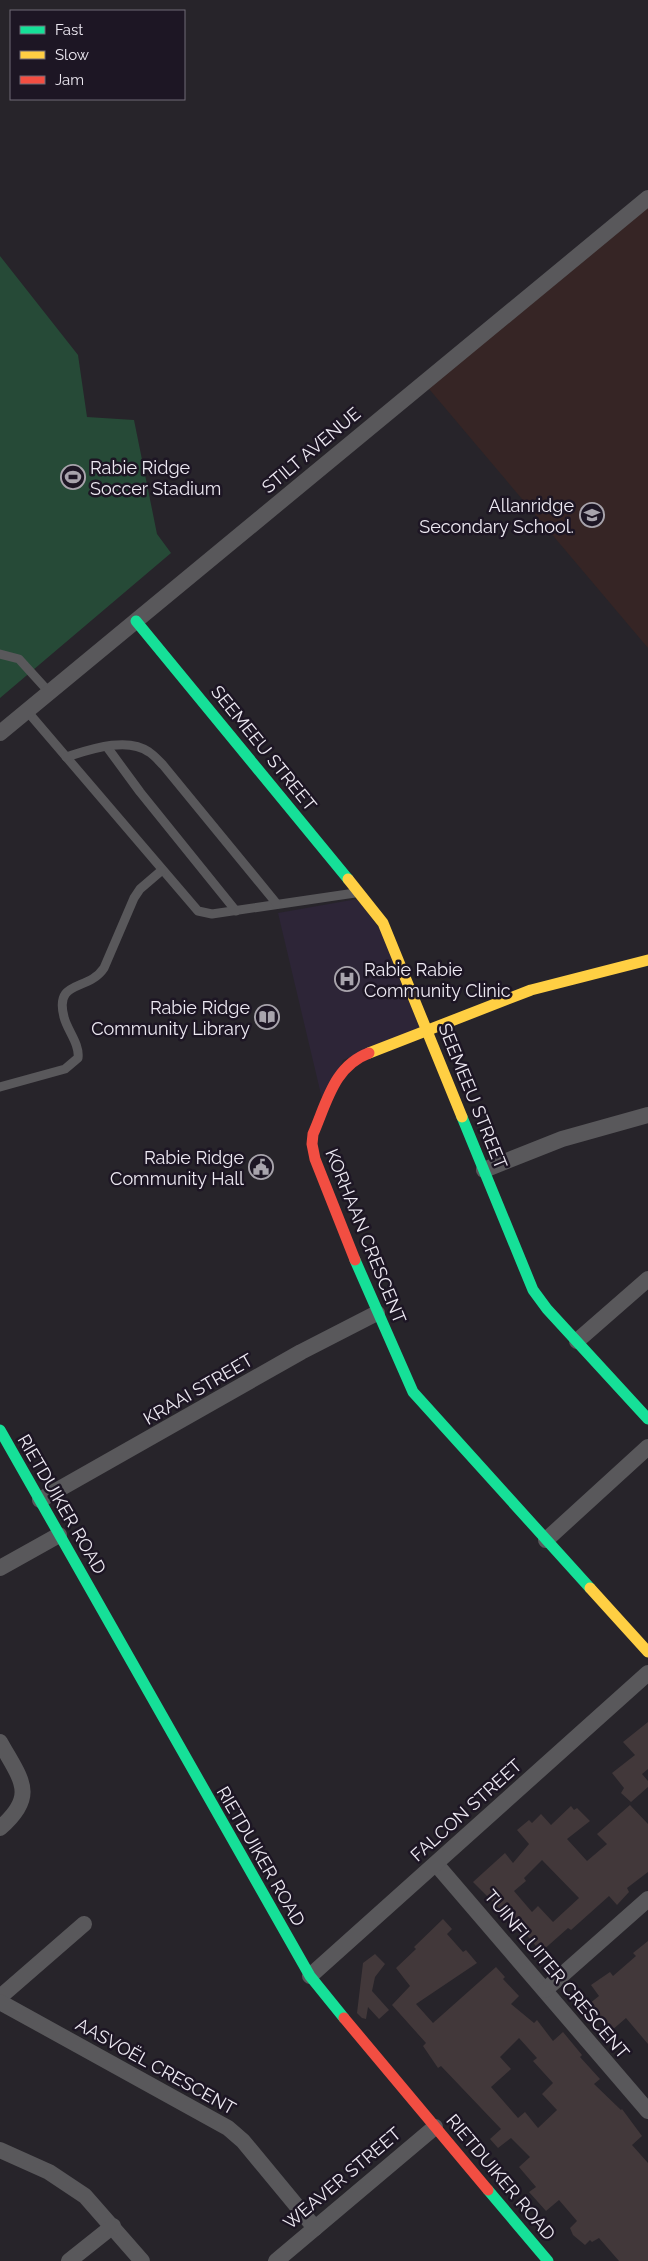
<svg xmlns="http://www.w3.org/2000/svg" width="648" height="2261" viewBox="0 0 648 2261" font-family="Raleway,sans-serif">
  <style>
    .built { fill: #2d2537 }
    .education { fill: #362525 }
    .green { fill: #264a37 }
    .building { fill: #42383a; fill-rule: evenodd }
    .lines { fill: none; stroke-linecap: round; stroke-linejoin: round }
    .lane { stroke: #59585b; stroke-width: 9 }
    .street { stroke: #59585b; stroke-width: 16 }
    .fast { stroke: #16e098; stroke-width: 11 }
    .slow { stroke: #ffcf43; stroke-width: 11 }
    .jam { stroke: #f24e42; stroke-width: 11 }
    .labels { text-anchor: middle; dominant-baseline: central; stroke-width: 5; stroke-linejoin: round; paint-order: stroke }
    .street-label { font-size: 18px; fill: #ede9f2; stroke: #1d1624 }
    .poi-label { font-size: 18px; fill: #ede9f2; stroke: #1d1624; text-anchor: end }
  </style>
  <rect width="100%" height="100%" fill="#27242a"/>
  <polygon class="built" points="357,899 380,929 420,1028 343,1060 323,1103 278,913"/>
  <polygon class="education" points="648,198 648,648 424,383"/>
  <polygon class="green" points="0,256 78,355 87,417 134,420 157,534 171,553 0,698"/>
  <g class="building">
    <polygon points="648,1722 648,1769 642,1774 648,1781 648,1787 631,1802 621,1793 624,1788 612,1773 635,1755 623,1742"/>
    <path d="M630 1805 648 1824V1872L627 1888 629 1892 617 1905 609 1896 571 1930 568 1928 541 1952 524 1932 520 1935 503 1912 473 1882 505 1853 513 1863 529 1844 517 1830 529 1820 532 1823 541 1814 551 1825 571 1806 574 1810 577 1808 590 1821 567 1839 587 1861 607 1844 597 1834ZM542 1860 579 1898 553 1922 538 1906 532 1912 514 1891 526 1881 524 1878Z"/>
    <path d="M443 1919 452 1929 447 1934 463 1952 466 1950 477 1963 416 2004 433 2023 496 1967 505 1977 503 1979 519 1996 511 2004 534 2023 537 2020 553 2041 563 2032 582 2055 580 2057 600 2079 594 2084 621 2110 622 2109 642 2136 632 2145 648 2163V2261H619L599 2238 592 2242 590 2240 585 2245 573 2235 570 2228 577 2221 559 2200 546 2211 529 2192 536 2187 519 2167 530 2157 511 2138 498 2148 490 2139 501 2129 441 2066 438 2068 423 2046 426 2043 392 2005 410 1986 396 1968 416 1949 414 1947ZM519 2038 537 2058 533 2061 553 2083 542 2094 557 2110 538 2128 525 2112 518 2118 491 2087 511 2069 500 2057Z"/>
    <polygon points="648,1941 648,2044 626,2018 611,2031 589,2004 599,1996 591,1985 610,1972 613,1976 636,1956 633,1953"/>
    <polygon points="375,1954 385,1964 375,1977 372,1991 389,2010 379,2019 368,2007 366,2019 362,2018 357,2013 363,1963"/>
  </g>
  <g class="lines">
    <g class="lane">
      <polyline points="0,654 19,659 49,692"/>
      <polyline points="27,711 198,911 212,914 355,893"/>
      <polyline points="107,747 140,792 236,911"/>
      <path d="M66 757C89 750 127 736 149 752 154 755 159 761 163 765L277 904"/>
      <path d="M0 1087 65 1069 78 1058C80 1044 67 1030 64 1017 54 979 88 992 104 968L134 898 140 889 161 871"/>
    </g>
    <g class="street">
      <polyline points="0,733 648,198"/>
      <polyline points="484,1170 562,1139 648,1115"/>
      <polyline points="577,1341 648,1279"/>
      <polyline points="40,1500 301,1352 377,1313"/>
      <polyline points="546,1540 648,1447"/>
      <polyline points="0,1568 59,1535"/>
      <path d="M0 1742C21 1780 38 1795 0 1828"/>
      <polyline points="436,1864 648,2111"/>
      <polyline points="310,1976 648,1673"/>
      <polyline points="545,1990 648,1899"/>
      <polyline points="0,1997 84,1924"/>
      <polyline points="0,2002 228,2128 243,2141 315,2228"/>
      <polyline points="0,2150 49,2172 85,2196 142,2261"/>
      <polyline points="69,2261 113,2226"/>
      <polyline points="276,2261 435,2127"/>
    </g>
    <g class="fast">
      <polyline points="136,621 348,879"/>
      <polyline points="462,1117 533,1290 547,1309 648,1419"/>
      <polyline points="355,1260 413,1392 590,1588"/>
      <polyline points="0,1430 310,1976 344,2018"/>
      <polyline points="488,2190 548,2261"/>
    </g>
    <g class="slow">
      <polyline points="348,879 383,923 462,1117"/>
      <polyline points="369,1053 531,990 648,960"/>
      <polyline points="590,1588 648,1652"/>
    </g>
    <g class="jam">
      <path d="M355 1260 315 1159 312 1144 313 1134C327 1102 334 1066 369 1053"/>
      <polyline points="344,2018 488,2190"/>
    </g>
  </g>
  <defs>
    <symbol id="stadium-ring" viewBox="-11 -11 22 22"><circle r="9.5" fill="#1d1624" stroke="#a8a4ac" stroke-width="1.5"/><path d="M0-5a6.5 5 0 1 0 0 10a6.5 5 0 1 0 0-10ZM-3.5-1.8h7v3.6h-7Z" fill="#a8a4ac"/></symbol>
    <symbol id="school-ring" viewBox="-11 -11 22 22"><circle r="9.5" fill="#1d1624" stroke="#a8a4ac" stroke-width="1.5"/><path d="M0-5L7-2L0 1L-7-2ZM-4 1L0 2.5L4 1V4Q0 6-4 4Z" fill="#a8a4ac"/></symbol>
    <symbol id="hospital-ring" viewBox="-11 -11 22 22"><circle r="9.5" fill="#1d1624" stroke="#a8a4ac" stroke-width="1.5"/><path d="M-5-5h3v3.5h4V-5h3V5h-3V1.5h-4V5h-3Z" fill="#a8a4ac"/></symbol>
    <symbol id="library-ring" viewBox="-11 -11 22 22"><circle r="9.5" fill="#1d1624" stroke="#a8a4ac" stroke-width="1.5"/><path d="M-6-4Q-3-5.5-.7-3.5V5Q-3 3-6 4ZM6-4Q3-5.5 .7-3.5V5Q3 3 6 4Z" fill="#a8a4ac"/></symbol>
    <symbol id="civic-ring" viewBox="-11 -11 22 22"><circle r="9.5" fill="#1d1624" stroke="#a8a4ac" stroke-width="1.5"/><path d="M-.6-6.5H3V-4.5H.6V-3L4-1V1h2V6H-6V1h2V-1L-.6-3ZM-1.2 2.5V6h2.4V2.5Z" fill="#a8a4ac"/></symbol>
  </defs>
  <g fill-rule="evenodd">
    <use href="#stadium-ring" x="59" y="463" width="28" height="28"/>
    <use href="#school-ring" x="578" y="501" width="28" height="28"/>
    <use href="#hospital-ring" x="333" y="965" width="28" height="28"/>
    <use href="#library-ring" x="253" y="1003" width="28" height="28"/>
    <use href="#civic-ring" x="247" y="1153" width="28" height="28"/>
  </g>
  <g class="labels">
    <g class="street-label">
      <text transform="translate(311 450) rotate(-40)">STILT AVENUE</text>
      <text transform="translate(264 748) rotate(51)">SEEMEEU STREET</text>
      <text transform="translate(473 1096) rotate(68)">SEEMEEU STREET</text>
      <text transform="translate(366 1236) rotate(68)">KORHAAN CRESCENT</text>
      <text transform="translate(198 1389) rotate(-30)">KRAAI STREET</text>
      <text transform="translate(62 1504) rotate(60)">RIETDUIKER ROAD</text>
      <text transform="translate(466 1810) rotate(-42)">FALCON STREET</text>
      <text transform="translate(261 1856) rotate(60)">RIETDUIKER ROAD</text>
      <text transform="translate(557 1974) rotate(50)">TUINFLUITER CRESCENT</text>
      <text transform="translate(156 2066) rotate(29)">AASVOËL CRESCENT</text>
      <text transform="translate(501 2177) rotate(50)">RIETDUIKER ROAD</text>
      <text transform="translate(342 2178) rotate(-40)">WEAVER STREET</text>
    </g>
    <g class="poi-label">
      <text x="90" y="467" text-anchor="start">Rabie Ridge<tspan x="90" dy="21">Soccer Stadium</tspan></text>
      <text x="574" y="505">Allanridge<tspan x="574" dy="21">Secondary School.</tspan></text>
      <text x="364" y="969" text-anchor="start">Rabie Rabie<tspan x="364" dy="21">Community Clinic</tspan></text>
      <text x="250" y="1007">Rabie Ridge<tspan x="250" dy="21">Community Library</tspan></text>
      <text x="244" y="1157">Rabie Ridge<tspan x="244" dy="21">Community Hall</tspan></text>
    </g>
  </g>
  <rect x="10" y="10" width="175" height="90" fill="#1d1624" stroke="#706a76"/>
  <rect x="20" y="26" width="25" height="8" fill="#16e098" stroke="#706a76"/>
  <text x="55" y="35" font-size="15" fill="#ede9f2">Fast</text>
  <rect x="20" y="51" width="25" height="8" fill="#ffcf43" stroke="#706a76"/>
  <text x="55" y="60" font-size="15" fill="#ede9f2">Slow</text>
  <rect x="20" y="76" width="25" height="8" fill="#f24e42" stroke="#706a76"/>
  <text x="55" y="85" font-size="15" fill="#ede9f2">Jam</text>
</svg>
